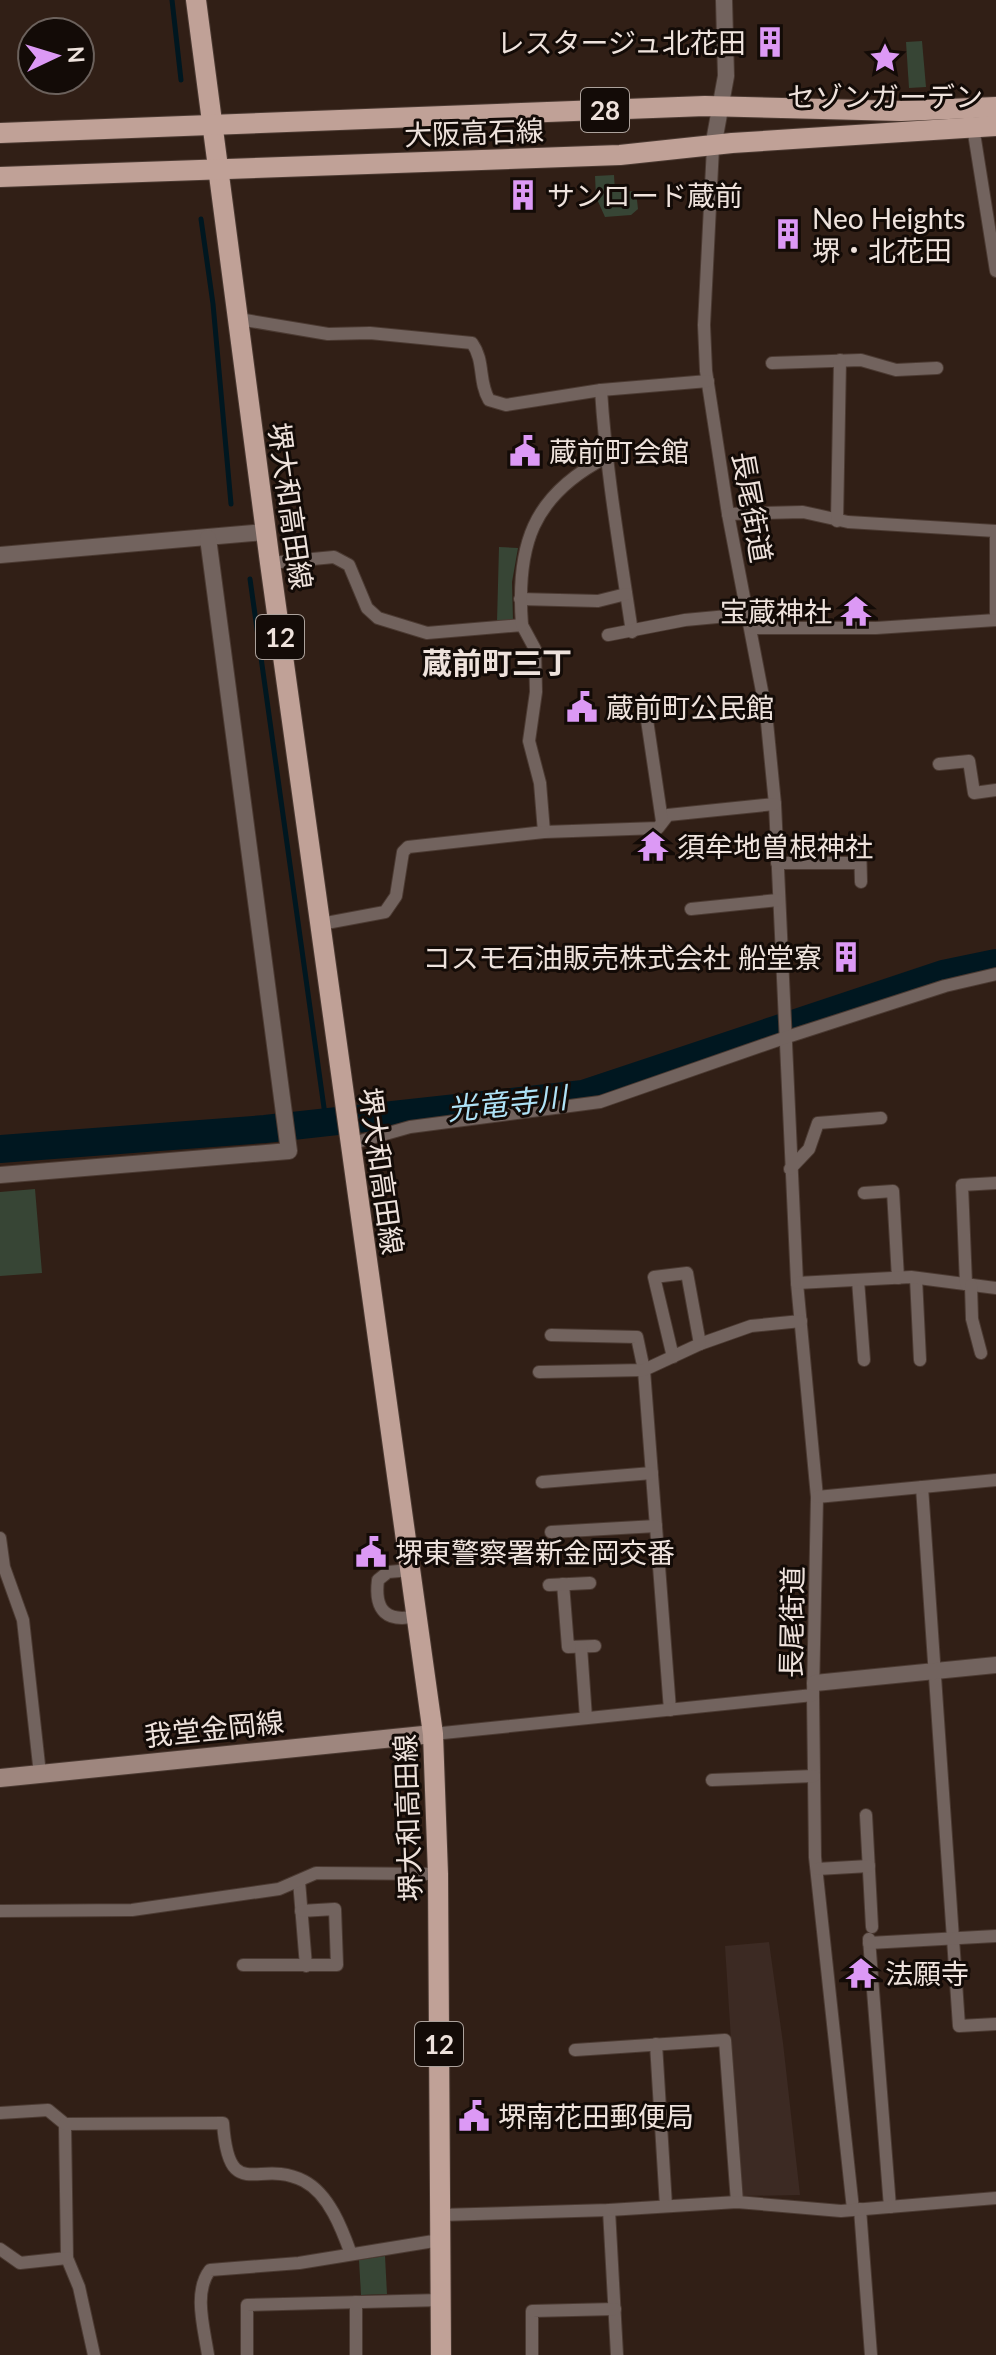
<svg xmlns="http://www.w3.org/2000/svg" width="996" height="2355" viewBox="0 0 996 2355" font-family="Lato,'Noto Sans JP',sans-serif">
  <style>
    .industrial { fill: #3c2a23 }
    .green { fill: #374535 }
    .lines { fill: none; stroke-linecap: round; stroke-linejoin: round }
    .stream { stroke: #001720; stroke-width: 5 }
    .river { stroke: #001720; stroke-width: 28 }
    .minor-casing { stroke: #4b3a32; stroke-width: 14 }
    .tertiary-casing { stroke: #4b3a32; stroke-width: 18 }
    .secondary-casing { stroke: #4b3a32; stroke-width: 20 }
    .primary-casing { stroke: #4b3a32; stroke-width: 22 }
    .minor { stroke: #72635e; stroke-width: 12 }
    .tertiary { stroke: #72635e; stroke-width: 16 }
    .secondary { stroke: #9e867e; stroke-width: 18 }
    .primary { stroke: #c0a197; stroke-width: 20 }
    .labels { text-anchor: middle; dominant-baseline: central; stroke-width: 6; stroke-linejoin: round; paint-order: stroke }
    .shield { fill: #130b07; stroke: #aca29c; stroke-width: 2 }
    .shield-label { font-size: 26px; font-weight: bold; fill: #eee2dc }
    .poi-label { font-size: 28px; fill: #eee2dc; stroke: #130b07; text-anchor: start }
    .street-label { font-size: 28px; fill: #eee2dc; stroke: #130b07 }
    .neighbourhood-label { font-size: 30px; font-weight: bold; fill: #eee2dc; stroke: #130b07 }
    .water-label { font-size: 30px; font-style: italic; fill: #aee2f7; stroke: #130b07 }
  </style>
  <rect width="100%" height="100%" fill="#311f16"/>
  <polygon class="industrial" points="769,1942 783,2043 800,2195 741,2196 725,1946"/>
  <g class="green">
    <polygon points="922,41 926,87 909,88 906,42"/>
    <polygon points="614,175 615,192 636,191 638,209 631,215 605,217 596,197 595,176"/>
    <polygon points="499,547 518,548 512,582 513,621 497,622"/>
    <polygon points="35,1189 42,1273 0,1276 0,1192"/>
    <polygon points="385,2256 387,2294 361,2295 359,2260"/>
  </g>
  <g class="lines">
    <g class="stream">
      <polyline points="172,0 181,80"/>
      <polyline points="201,219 213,304 231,504"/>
      <polyline points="250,579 326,1122"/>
    </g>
    <polyline class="river" points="0,1149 265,1129 583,1094 943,974 996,963"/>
    <defs>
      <g id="minor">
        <polyline points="973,127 996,271"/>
        <polyline points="713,147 704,325 706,371 728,514 766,712 775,804 797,1283 817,1497 813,1695 815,1857 853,2209"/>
        <path d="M239 319 328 334 370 333 472 343C485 361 478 381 489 400L506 405 601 390 708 381"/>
        <polyline points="772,363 861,360 896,370 937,368"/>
        <path d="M601 390C606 471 620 551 632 632"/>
        <polyline points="728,514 803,512 848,522 996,531 996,615"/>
        <polyline points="837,521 840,360"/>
        <polyline points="270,563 334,557 349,565 367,608 378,618 427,633 522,625 535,649 536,692 529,741 540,783 544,832 658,828 668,815 775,804"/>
        <polyline points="520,599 598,601 626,594"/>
        <path d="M522 625C516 546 532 496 605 458"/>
        <polyline points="752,628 876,628 996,620"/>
        <polyline points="608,635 685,620 749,614"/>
        <polyline points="647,720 662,821"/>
        <polyline points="939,764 969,761 974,793 996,790"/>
        <polyline points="860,842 861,882"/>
        <polyline points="777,863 860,863"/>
        <polyline points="691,909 778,900"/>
        <polyline points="321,924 385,912 396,896 403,852 408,847 544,832"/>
        <polyline points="350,1144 410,1127 600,1102 784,1038 945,986 996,974"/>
        <polyline points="790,1169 809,1149 818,1123 881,1118"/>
        <polyline points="864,1193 893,1191 898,1278"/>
        <polyline points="916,1278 920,1360"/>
        <polyline points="858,1280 864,1360"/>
        <polyline points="797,1283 911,1277 996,1288"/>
        <polyline points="966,1284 962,1185 996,1183"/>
        <polyline points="971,1285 972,1319 981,1353"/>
        <polyline points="551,1335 637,1337 644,1370 670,1710"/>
        <polyline points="700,1344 751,1326 801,1321"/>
        <polyline points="539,1372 644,1370 700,1344 687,1273 654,1277 673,1357"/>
        <polyline points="542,1482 652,1473"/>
        <polyline points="922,1487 959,2026 996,2024"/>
        <polyline points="817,1497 996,1480"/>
        <polyline points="551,1532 656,1526"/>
        <polyline points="0,1538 4,1567 23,1620 40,1774"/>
        <path d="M411 1570 388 1572 378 1580C374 1611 387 1623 417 1616"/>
        <polyline points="563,1584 568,1647 595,1646"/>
        <polyline points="549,1585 590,1583"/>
        <polyline points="581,1647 586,1718"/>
        <polyline points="433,1734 813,1695"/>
        <polyline points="712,1780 814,1776"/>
        <polyline points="866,1815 872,1927"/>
        <polyline points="817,1869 869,1866"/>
        <polyline points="299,1881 306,1966"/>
        <polyline points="0,1911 132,1910 279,1889 316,1873 438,1874"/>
        <polyline points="869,1939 890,2207"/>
        <polyline points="869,1943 996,1936"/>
        <polyline points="243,1965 337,1965 335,1909 301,1911"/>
        <polyline points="656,2044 666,2206"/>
        <polyline points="575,2050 725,2040 737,2202"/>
        <polyline points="0,2113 48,2110 65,2124 67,2258 79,2287 94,2355"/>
        <path d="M65 2124 223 2123C229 2206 258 2157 304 2181 329 2194 342 2229 351 2254"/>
        <polyline points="860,2209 871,2355"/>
        <polyline points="609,2210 617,2355"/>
        <polyline points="440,2215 609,2210 737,2202 841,2211 996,2198"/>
        <polyline points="0,2249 20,2263 67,2258"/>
        <path d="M208 2355C204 2328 193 2292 210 2270L299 2263 440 2240"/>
        <polyline points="247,2355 247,2305 441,2300"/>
        <polyline points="356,2355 356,2302"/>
        <polyline points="532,2355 532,2311 615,2309"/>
      </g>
      <g id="tertiary">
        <polyline points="713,147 726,76 724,0"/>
        <polyline points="0,555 265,532"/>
        <polyline points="0,1175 289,1151 208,538"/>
        <polyline points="815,1683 996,1665"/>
      </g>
      <polyline id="secondary" points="0,1778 433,1734"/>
      <g id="primary">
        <polyline points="196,0 270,563 433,1734 438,1874 441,2355"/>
        <polyline points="0,133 705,106 901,111 996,107"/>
        <polyline points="0,177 620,155 732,143 996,126"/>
      </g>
    </defs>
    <use href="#minor" class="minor-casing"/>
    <use href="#tertiary" class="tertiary-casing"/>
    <use href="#secondary" class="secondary-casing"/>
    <use href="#primary" class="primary-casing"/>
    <use href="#minor" class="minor"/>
    <use href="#tertiary" class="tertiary"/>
    <use href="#secondary" class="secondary"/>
    <use href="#primary" class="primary"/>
  </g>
  <defs>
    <symbol id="building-bare" viewBox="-9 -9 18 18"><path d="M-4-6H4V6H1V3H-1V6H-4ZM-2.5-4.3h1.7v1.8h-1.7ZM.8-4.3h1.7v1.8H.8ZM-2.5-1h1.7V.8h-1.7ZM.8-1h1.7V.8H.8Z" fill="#dc99f5" stroke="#130b07" stroke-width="2.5" paint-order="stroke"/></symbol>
    <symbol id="sight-bare" viewBox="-9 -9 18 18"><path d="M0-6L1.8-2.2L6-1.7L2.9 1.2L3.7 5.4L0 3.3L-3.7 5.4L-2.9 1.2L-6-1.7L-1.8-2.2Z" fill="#dc99f5" stroke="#130b07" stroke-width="2.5" paint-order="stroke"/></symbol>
    <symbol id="civic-bare" viewBox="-9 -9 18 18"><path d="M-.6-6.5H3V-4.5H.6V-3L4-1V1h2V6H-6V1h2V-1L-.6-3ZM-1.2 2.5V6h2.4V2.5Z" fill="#dc99f5" stroke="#130b07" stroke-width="2.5" paint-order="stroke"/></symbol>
    <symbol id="temple-bare" viewBox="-9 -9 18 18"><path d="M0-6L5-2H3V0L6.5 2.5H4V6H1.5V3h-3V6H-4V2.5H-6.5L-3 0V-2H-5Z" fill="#dc99f5" stroke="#130b07" stroke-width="2.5" paint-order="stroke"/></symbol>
  </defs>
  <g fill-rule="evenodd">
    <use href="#building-bare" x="748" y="20" width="44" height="44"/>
    <use href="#sight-bare" x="863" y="36" width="44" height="44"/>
    <use href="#building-bare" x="501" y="173" width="44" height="44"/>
    <use href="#building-bare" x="766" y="212" width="44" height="44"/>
    <use href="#civic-bare" x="503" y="429" width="44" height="44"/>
    <use href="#temple-bare" x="834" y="589" width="44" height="44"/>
    <use href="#civic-bare" x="560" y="685" width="44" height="44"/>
    <use href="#temple-bare" x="631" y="824" width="44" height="44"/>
    <use href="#building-bare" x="824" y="935" width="44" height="44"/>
    <use href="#civic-bare" x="349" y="1530" width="44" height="44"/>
    <use href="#temple-bare" x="839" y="1951" width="44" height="44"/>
    <use href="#civic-bare" x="452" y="2094" width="44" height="44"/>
  </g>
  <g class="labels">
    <g class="shield">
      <rect x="581" y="88" width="48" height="44" rx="6"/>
      <rect x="256" y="615" width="48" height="44" rx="6"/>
      <rect x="415" y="2022" width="48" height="44" rx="6"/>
    </g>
    <g class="shield-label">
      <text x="605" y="110">28</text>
      <text x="280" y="637">12</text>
      <text x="439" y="2044">12</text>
    </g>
    <g class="poi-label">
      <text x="746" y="42" text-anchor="end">レスタージュ北花田</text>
      <text x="885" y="96" text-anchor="middle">セゾンガーデン</text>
      <text x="547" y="195">サンロード蔵前</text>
      <text x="812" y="218">Neo Heights<tspan x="812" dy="32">堺・北花田</tspan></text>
      <text x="549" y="451">蔵前町会館</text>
      <text x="832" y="611" text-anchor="end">宝蔵神社</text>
      <text x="606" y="707">蔵前町公民館</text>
      <text x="677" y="846">須牟地曽根神社</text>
      <text x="822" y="957" text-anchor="end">コスモ石油販売株式会社 船堂寮</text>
      <text x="395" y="1552">堺東警察署新金岡交番</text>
      <text x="885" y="1973">法願寺</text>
      <text x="498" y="2116">堺南花田郵便局</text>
    </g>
    <g class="street-label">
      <text transform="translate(474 132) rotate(-2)">大阪高石線</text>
      <text transform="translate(291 506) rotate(82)">堺大和高田線</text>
      <text transform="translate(753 507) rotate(80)">長尾街道</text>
      <text transform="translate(382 1171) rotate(82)">堺大和高田線</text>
      <text transform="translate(791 1622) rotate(-89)">長尾街道</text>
      <text transform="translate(214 1728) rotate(-6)">我堂金岡線</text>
      <text transform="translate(407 1818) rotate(-92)">堺大和高田線</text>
    </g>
    <g class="neighbourhood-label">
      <text x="497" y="662">蔵前町三丁</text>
    </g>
    <g class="water-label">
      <text transform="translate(507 1102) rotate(-6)">光竜寺川</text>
    </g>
  </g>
  <g transform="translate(56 56) rotate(86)"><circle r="38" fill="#130b07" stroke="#6b615c" stroke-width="2"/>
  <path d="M0-6L14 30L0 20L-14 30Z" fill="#dc99f5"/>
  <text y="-12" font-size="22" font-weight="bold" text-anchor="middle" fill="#eee2dc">N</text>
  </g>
</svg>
